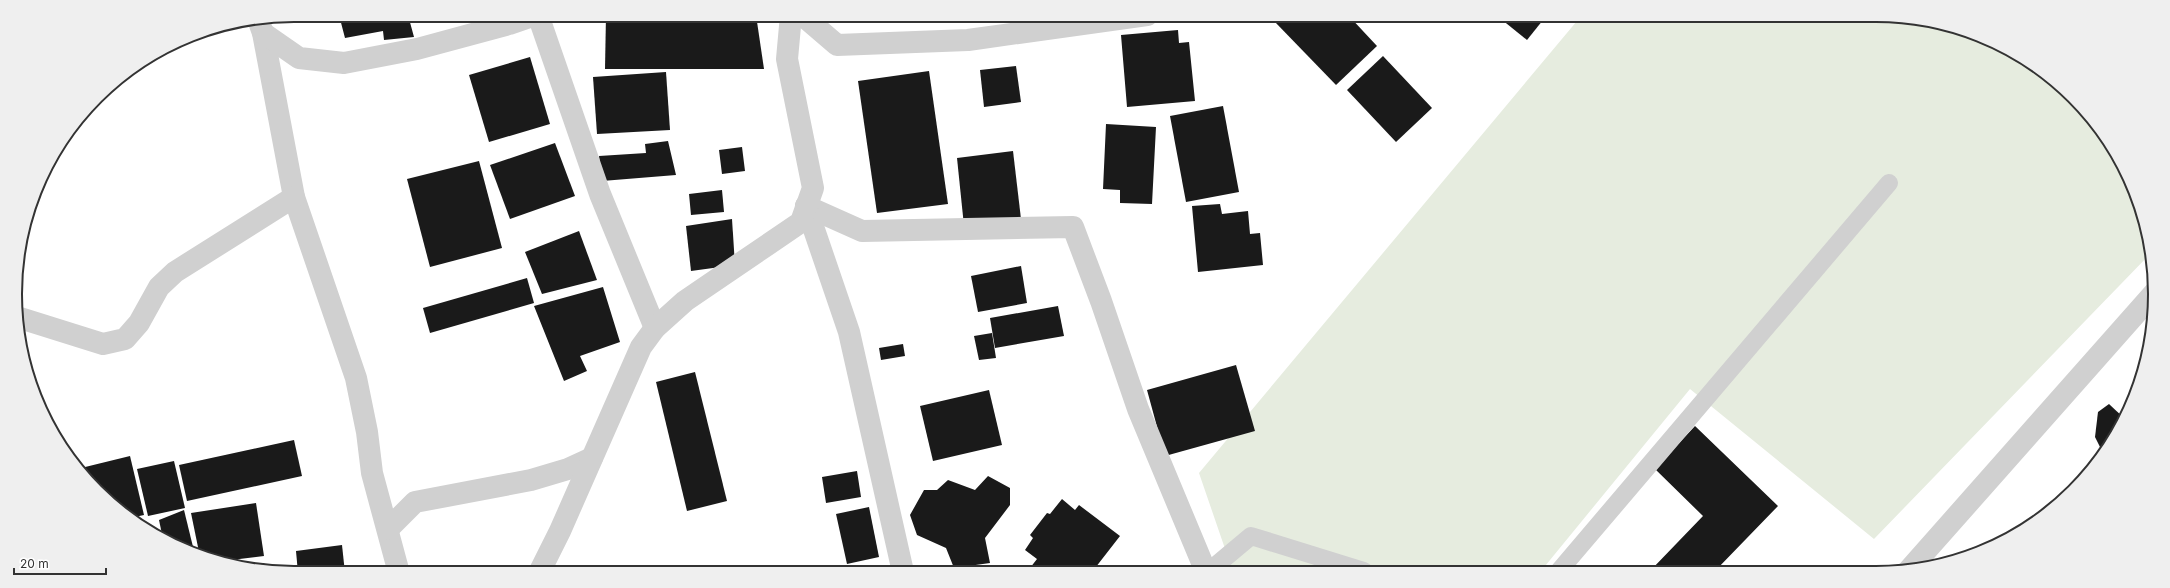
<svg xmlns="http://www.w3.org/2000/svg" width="2170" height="588" viewBox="0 0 2170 588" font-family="Inter,sans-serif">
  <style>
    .green { fill: #e6ecdf }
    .building { fill: #1a1a1a }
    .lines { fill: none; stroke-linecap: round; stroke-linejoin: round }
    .lane { stroke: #d0d0d0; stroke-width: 18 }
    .street { stroke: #d0d0d0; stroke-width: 22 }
    .rim { fill: none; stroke: #333; stroke-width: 2 }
  </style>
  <rect width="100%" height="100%" fill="#fff"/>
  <polygon class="green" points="1582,15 1876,15 1930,20 1983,36 2031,62 2073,97 2108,139 2134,187 2150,239 2151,253 1874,539 1690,389 1541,571 1233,572 1199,473"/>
  <g class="building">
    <polygon points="339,15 408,15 414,37 384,40 383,31 345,38"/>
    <polygon points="465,15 519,15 519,18 466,22"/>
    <polygon points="606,15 756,15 764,69 605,69"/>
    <polygon points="1280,15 1348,15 1377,46 1336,85 1274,21"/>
    <polygon points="1496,15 1547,15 1527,40"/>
    <polygon points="1178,30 1179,43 1189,42 1195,101 1127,107 1121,35"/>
    <polygon points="1383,56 1432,108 1396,142 1347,90"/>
    <polygon points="530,57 550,124 489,142 469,75"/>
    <polygon points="1016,66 1021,102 984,107 980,70"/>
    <polygon points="929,71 948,204 877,213 858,81"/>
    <polygon points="666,72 670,130 597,134 593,77"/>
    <polygon points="1223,106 1239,192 1186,202 1170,116"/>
    <polygon points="1106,124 1156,127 1152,204 1120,203 1120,190 1103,189"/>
    <polygon points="668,141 676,175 602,181 599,156 646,153 645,144"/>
    <polygon points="555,143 575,196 510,219 490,165"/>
    <polygon points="742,147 745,171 722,174 719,150"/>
    <polygon points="1013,151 1021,219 964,226 957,158"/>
    <polygon points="479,161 502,248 430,267 407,179"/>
    <polygon points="722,190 724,212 691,215 689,194"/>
    <polygon points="1220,204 1222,214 1248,211 1250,234 1260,233 1263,265 1198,272 1192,206"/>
    <polygon points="732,219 735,265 691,271 686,226"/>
    <polygon points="579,231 597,280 542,294 525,252"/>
    <polygon points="1021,266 1027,303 978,312 971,276"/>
    <polygon points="527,278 534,303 430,333 423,308"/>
    <polygon points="603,287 620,342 580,356 587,371 564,381 534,306"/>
    <polygon points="1058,306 1064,336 995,348 990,318"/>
    <polygon points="992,333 996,358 979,360 974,336"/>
    <polygon points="903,344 905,356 881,360 879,348"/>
    <polygon points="1236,365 1255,431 1165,456 1147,390"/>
    <polygon points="695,372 727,501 687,511 656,382"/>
    <polygon points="989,390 1002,445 933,461 920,406"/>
    <polygon points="2109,404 2125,419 2102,451 2095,437 2098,412"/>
    <polygon points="1695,426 1778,506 1715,571 1650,571 1703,516 1655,469"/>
    <polygon points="294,440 302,476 187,501 179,465"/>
    <polygon points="130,456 144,515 130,518 110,504 77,469"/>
    <polygon points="174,461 185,508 148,516 137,469"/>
    <polygon points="857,471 861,497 826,503 822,477"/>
    <polygon points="988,476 1010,488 1010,505 985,538 990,563 954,568 946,548 917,535 910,515 924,490 937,490 948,480 975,490"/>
    <polygon points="1062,499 1075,510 1079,505 1120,536 1092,572 1035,572 1030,568 1037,559 1025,550 1033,538 1030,535 1047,513 1050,514"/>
    <polygon points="256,503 264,556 223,561 199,552 191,513"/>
    <polygon points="869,507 879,557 847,564 836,514"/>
    <polygon points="184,510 194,551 163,539 159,520"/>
    <polygon points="342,545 345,573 298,573 296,551"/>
    <polygon points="264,563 267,570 238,567"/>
  </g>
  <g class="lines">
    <g class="lane">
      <polyline points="1559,571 1889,183"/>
      <polyline points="1208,572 1251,536 1364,571"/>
    </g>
    <g class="street">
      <polyline points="538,15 600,194 655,328"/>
      <polyline points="802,15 837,45 968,40 1147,15"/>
      <polyline points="258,19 263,33 294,197 356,378 367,432 372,473 399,573"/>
      <polyline points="263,33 299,58 344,63 417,49 509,24 535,15"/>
      <polyline points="806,206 862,231 1073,227 1101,301 1138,409 1206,572"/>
      <polyline points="806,206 849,332 903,572"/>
      <polyline points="20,318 103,344 125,339 139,323 159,287 175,272 294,197"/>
      <polyline points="388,529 415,502 531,480 568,469 592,458"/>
      <polyline points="1908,571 2155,292"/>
      <polyline points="539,573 560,531 641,347 655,328 685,301 801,222 813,188 787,59 791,15"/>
    </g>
  </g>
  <path d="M0 0H2170V588H0ZM294 22H1876A272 272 0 0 1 2148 294V294A272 272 0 0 1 1876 566H294A272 272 0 0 1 22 294V294A272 272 0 0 1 294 22Z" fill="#efefef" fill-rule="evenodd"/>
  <path class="rim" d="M294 22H1876A272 272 0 0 1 2148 294V294A272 272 0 0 1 1876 566H294A272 272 0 0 1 22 294V294A272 272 0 0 1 294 22Z"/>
  <path d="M14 568v6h92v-6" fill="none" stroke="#333333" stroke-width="2"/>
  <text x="20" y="568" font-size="12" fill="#333333" stroke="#ffffff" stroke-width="3" paint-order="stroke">20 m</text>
</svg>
